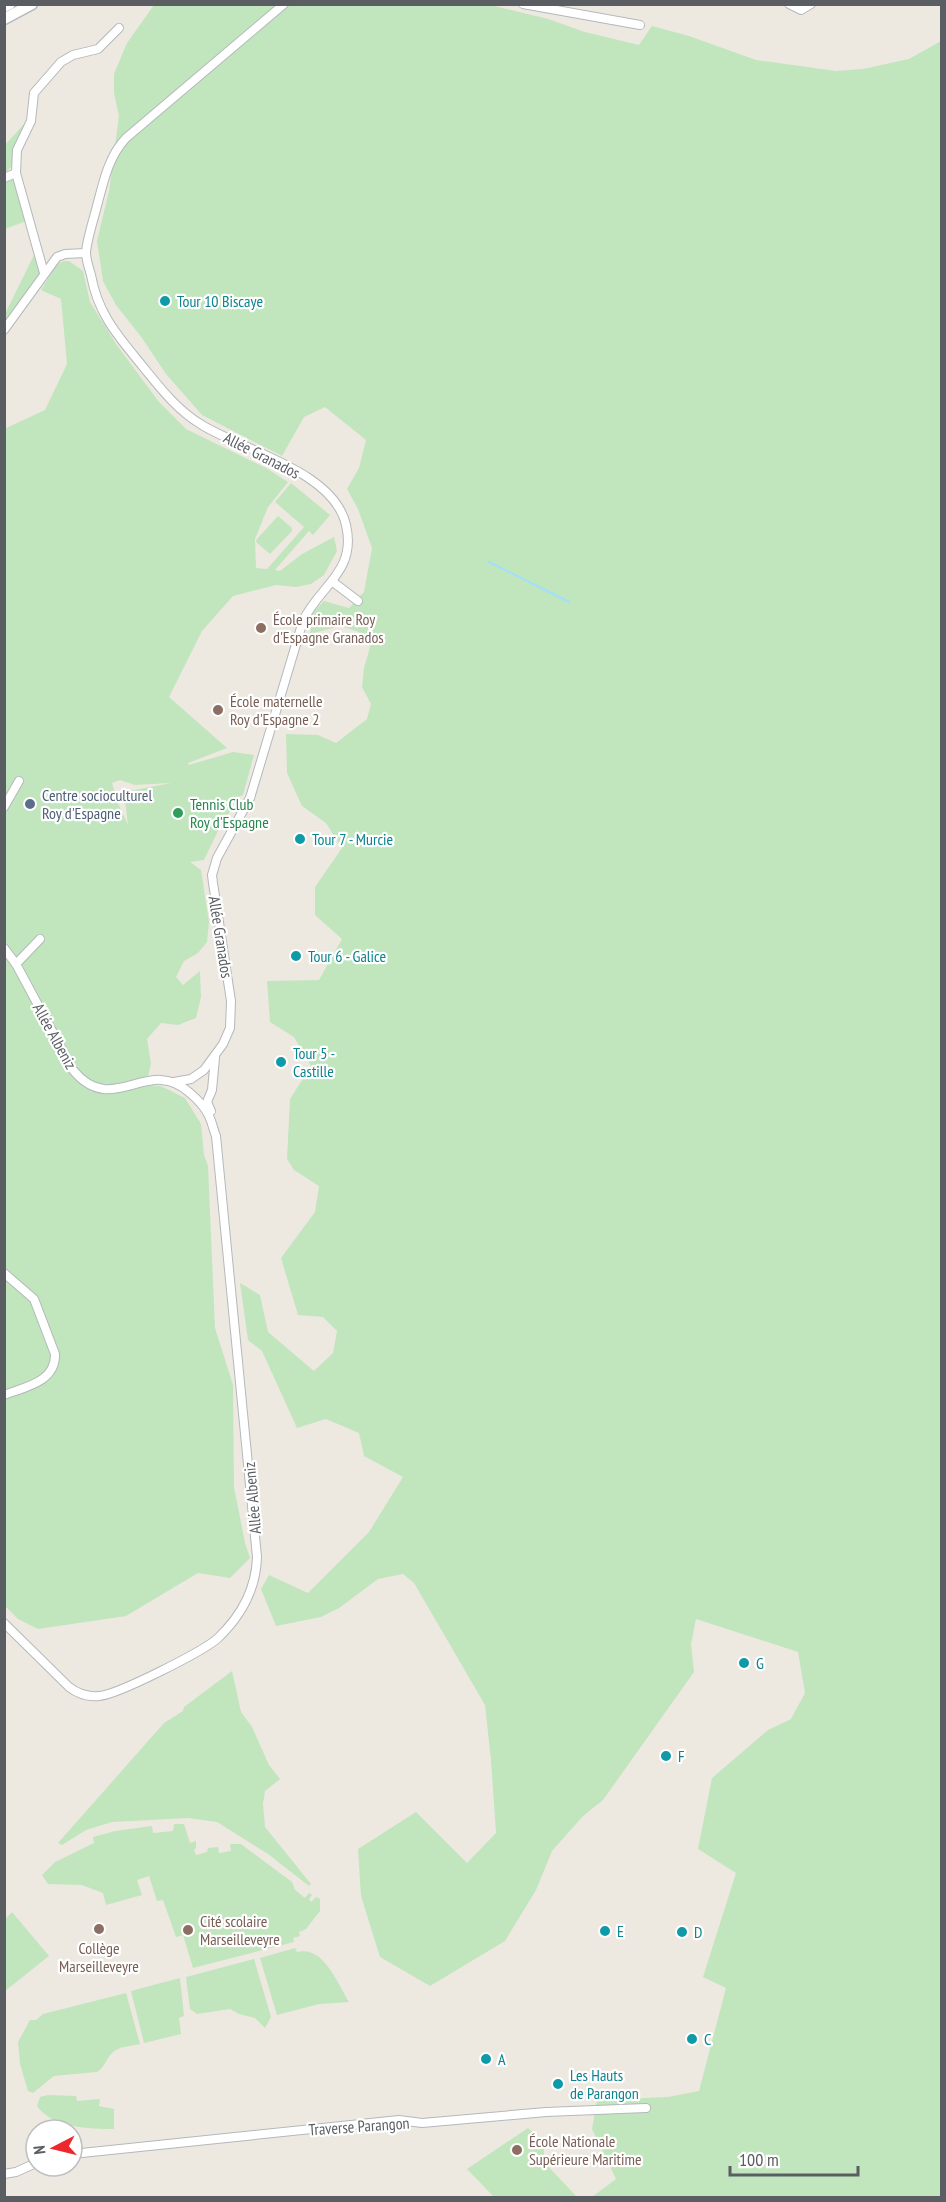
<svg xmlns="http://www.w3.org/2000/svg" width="946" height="2202" viewBox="0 0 946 2202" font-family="'PT Sans Narrow',sans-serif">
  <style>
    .green { fill: #c1e5bd; fill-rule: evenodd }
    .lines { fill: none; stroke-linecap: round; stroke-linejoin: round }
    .stream { stroke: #9fe0ff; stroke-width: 2 }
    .minor-casing { stroke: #b4b8bc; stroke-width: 10 }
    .tertiary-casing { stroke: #b4b8bc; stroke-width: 13 }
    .minor { stroke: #fff; stroke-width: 8 }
    .tertiary { stroke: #fff; stroke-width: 10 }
    .culture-dot { fill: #0f9aa8; stroke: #fff; stroke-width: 2 }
    .education-dot { fill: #8d6e63; stroke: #fff; stroke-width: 2 }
    .service-dot { fill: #5c6f8a; stroke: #fff; stroke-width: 2 }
    .leisure-dot { fill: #2e9e5b; stroke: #fff; stroke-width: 2 }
    .labels { text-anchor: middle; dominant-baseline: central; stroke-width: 4.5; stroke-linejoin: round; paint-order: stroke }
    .culture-label { font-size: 16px; fill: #0d838f; stroke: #fff; text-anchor: start }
    .street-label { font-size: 16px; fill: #5a5e62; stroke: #fff }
    .education-label { font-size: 16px; fill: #785e54; stroke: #fff; text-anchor: start }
    .service-label { font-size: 16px; fill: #4e5e75; stroke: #fff; text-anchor: start }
    .leisure-label { font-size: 16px; fill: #27864d; stroke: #fff; text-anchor: start }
  </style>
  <rect width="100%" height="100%" fill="#ede9e1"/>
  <g class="green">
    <polygon points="154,5 490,5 548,19 585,32 639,45 652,26 689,36 756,60 836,71 863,69 909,59 941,41 941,2197 592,2197 616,2179 592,2129 597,2100 668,2097 699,2091 726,1988 703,1977 736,1873 698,1849 712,1778 768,1730 791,1719 805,1693 798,1652 696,1619 691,1644 694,1672 603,1800 583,1816 552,1851 536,1890 505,1941 430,1986 380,1957 361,1896 358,1849 416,1812 467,1863 496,1833 491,1760 485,1705 414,1583 403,1574 378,1579 339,1608 321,1617 276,1626 261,1589 269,1575 308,1593 369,1532 403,1477 364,1456 359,1433 326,1419 297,1428 262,1351 248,1340 240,1283 260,1295 268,1332 314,1371 333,1353 337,1331 323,1317 298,1315 281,1258 315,1212 319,1186 294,1170 287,1159 290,1099 311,1066 294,1037 270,1022 267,981 319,980 342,939 315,915 315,887 342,848 326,823 302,806 287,773 286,734 318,735 336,743 367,719 371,704 362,687 364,668 370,647 359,632 340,626 310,634 312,613 324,601 349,608 364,592 372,548 358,509 347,489 359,468 366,440 325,407 304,417 282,456 202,415 166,374 142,338 116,305 103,281 97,241 109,191 119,116 114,93 114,74 127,43"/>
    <polygon points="25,123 12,166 5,173 4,146"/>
    <polygon points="14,177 26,221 5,229 5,179"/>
    <polygon points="34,255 40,272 5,324 5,314"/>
    <path d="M64 261H69L83 271 90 302 116 344 159 402 186 429 266 468 288 482 268 507 255 539 256 568 267 569 304 527 275 502 291 483 330 515 313 535 309 531 275 570 280 571 302 554 334 537 337 551 324 575 311 584 296 587 276 585 233 596 202 631 169 697 227 748 188 763 189 765 233 752 254 755 243 795 235 799 223 827 218 831 204 860 190 862 201 870 209 922 207 942 198 953 184 961 176 977 183 985 200 971 201 997 196 1018 178 1025 161 1023 147 1039 151 1063 146 1085 161 1086 185 1098 201 1124 204 1155 208 1166 215 1328 233 1385 234 1487 245 1543 250 1558 230 1578 198 1573 126 1616 38 1629 18 1619 5 1606 4 429 45 410 67 364 61 299 41 290 57 264ZM120 780 135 785 171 783 124 792 128 825 118 803 112 783Z"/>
    <polygon points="278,516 292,528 292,531 270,554 256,542 257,539"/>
    <polygon points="232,1671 241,1712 252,1727 269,1765 280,1779 265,1791 263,1804 265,1827 311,1884 309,1886 268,1854 217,1822 188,1818 112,1822 86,1830 62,1845 58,1843 164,1723 183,1711 184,1707"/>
    <polygon points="174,1824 184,1824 190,1843 196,1841 196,1848 194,1850 196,1855 207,1852 208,1848 218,1847 219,1853 231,1851 230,1844 241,1844 292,1882 295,1890 305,1898 309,1893 312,1895 309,1899 311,1902 316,1897 320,1899 320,1911 306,1929 299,1932 300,1936 293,1938 294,1942 193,1968 183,1935 176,1937 163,1900 157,1901 149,1876 137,1880 142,1895 106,1905 103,1893 82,1885 48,1884 42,1875 55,1862 94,1843 93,1837 115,1831 152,1826 153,1833 173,1831"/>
    <polygon points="12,1912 49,1956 5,1991 5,1919"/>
    <path d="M295 1948 297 1952C323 1945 337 1982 349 2002L319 2004 277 2015 260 1958Z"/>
    <polygon points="254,1959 271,2017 265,2028 255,2018 239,2014 230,2009 197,2014 190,2009 186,1977"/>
    <polygon points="180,1978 184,2016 179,2018 181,2034 144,2043 131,1991"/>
    <path d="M126 1993 140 2044C131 2046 119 2046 112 2053 106 2059 105 2067 97 2072L54 2076 33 2093 28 2091 20 2064 18 2042 30 2020H36L43 2014Z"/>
    <path d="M48 2095 76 2096 77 2101 100 2099 99 2106 114 2109V2129C90 2129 52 2128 37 2106L40 2097Z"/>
    <polygon points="528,2128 544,2143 544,2162 577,2197 494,2197 467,2169"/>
  </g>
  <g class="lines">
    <polyline class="stream" points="489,562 569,602"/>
    <defs>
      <g id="minor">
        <polyline points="523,4 640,25"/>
        <polyline points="789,4 801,10 811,4"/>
        <polyline points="4,178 16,173"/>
        <polyline points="44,273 16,173 17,150 31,121 34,93 61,62 73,55 98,49 119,28"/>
        <polyline points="4,330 57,257 65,254 86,253"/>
        <polyline points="333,582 358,601"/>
        <polyline points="4,807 19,781"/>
        <path d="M4 948 16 964 73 1070C113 1119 148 1054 190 1093 197 1099 204 1106 208 1114 212 1121 213 1129 216 1136L257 1557C256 1589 241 1616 218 1638 204 1651 117 1695 99 1696 88 1697 78 1694 69 1687L4 1623"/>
        <polyline points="16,964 40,939"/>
        <path d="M174 1082 191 1079 204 1070 223 1044 230 1028 231 1001 213 883 212 875 217 858 250 798 303 621C319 586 357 572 346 525 334 471 244 451 202 425 178 411 161 389 144 368 119 337 98 315 91 275 89 268 86 260 86 252 87 241 91 228 94 217 102 190 106 159 126 138L284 4"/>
        <polyline points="211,1111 207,1102 212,1090 215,1058"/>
        <path d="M4 1273 34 1299 55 1354C56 1382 25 1387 4 1395"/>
        <polyline points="72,2154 399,2120 422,2123 546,2112 646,2108"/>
        <polyline points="4,2174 16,2172 36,2163"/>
      </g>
      <g id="tertiary">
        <polyline points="4,7 10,4"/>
        <polyline points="4,19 32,4"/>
      </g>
    </defs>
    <use href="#minor" class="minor-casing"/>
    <use href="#tertiary" class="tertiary-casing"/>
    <use href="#minor" class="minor"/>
    <use href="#tertiary" class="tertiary"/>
  </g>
  <g class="culture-dot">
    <circle cx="165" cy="301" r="6"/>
    <circle cx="300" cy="839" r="6"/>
    <circle cx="296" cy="956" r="6"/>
    <circle cx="281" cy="1062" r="6"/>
    <circle cx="744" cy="1663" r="6"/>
    <circle cx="666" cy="1756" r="6"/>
    <circle cx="605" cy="1931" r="6"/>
    <circle cx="682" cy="1932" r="6"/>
    <circle cx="692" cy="2039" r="6"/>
    <circle cx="486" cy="2059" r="6"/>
    <circle cx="558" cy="2084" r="6"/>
  </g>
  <g class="education-dot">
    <circle cx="261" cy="628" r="6"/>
    <circle cx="218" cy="710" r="6"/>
    <circle cx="99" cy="1929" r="6"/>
    <circle cx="188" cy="1930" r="6"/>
    <circle cx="517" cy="2150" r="6"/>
  </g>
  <circle class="service-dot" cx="30" cy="804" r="6"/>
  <circle class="leisure-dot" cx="178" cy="813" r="6"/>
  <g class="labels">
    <g class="culture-label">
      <text x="177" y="301">Tour 10 Biscaye</text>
      <text x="312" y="839">Tour 7 - Murcie</text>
      <text x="308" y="956">Tour 6 - Galice</text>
      <text x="293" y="1053">Tour 5 -<tspan x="293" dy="18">Castille</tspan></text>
      <text x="756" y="1663">G</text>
      <text x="678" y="1756">F</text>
      <text x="617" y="1931">E</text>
      <text x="694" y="1932">D</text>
      <text x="704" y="2039">C</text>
      <text x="498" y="2059">A</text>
      <text x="570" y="2075">Les Hauts<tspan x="570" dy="18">de Parangon</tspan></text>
    </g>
    <g class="street-label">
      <text transform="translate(262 455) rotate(27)">Allée Granados</text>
      <text transform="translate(221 937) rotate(81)">Allée Granados</text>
      <text transform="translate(55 1036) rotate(61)">Allée Albeniz</text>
      <text transform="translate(252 1498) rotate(-95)">Allée Albeniz</text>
      <text transform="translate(359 2126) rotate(-4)">Traverse Parangon</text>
    </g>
    <g class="education-label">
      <text x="273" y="619">École primaire Roy<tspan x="273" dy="18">d'Espagne Granados</tspan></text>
      <text x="230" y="701">École maternelle<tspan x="230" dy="18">Roy d'Espagne 2</tspan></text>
      <text x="200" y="1921">Cité scolaire<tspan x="200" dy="18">Marseilleveyre</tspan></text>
      <text x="99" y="1948" text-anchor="middle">Collège<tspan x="99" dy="18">Marseilleveyre</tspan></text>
      <text x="529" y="2141">École Nationale<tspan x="529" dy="18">Supérieure Maritime</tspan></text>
    </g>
    <g class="service-label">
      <text x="42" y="795">Centre socioculturel<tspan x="42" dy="18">Roy d'Espagne</tspan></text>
    </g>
    <g class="leisure-label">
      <text x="190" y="804">Tennis Club<tspan x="190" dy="18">Roy d'Espagne</tspan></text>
    </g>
  </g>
  <rect width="946" height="2202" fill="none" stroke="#5a5e62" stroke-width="12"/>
  <g transform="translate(54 2148) rotate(263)"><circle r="28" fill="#ffffff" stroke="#bdbfc0" stroke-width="1.5"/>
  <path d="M0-4.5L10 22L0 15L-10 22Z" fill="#ec282e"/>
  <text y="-9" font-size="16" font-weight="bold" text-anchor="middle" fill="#5a5e62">N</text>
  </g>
  <path d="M730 2166v9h128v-9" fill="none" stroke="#5a5e62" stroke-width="3"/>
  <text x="739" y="2166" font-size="18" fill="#5a5e62" stroke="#ffffff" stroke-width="4.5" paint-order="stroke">100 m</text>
</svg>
